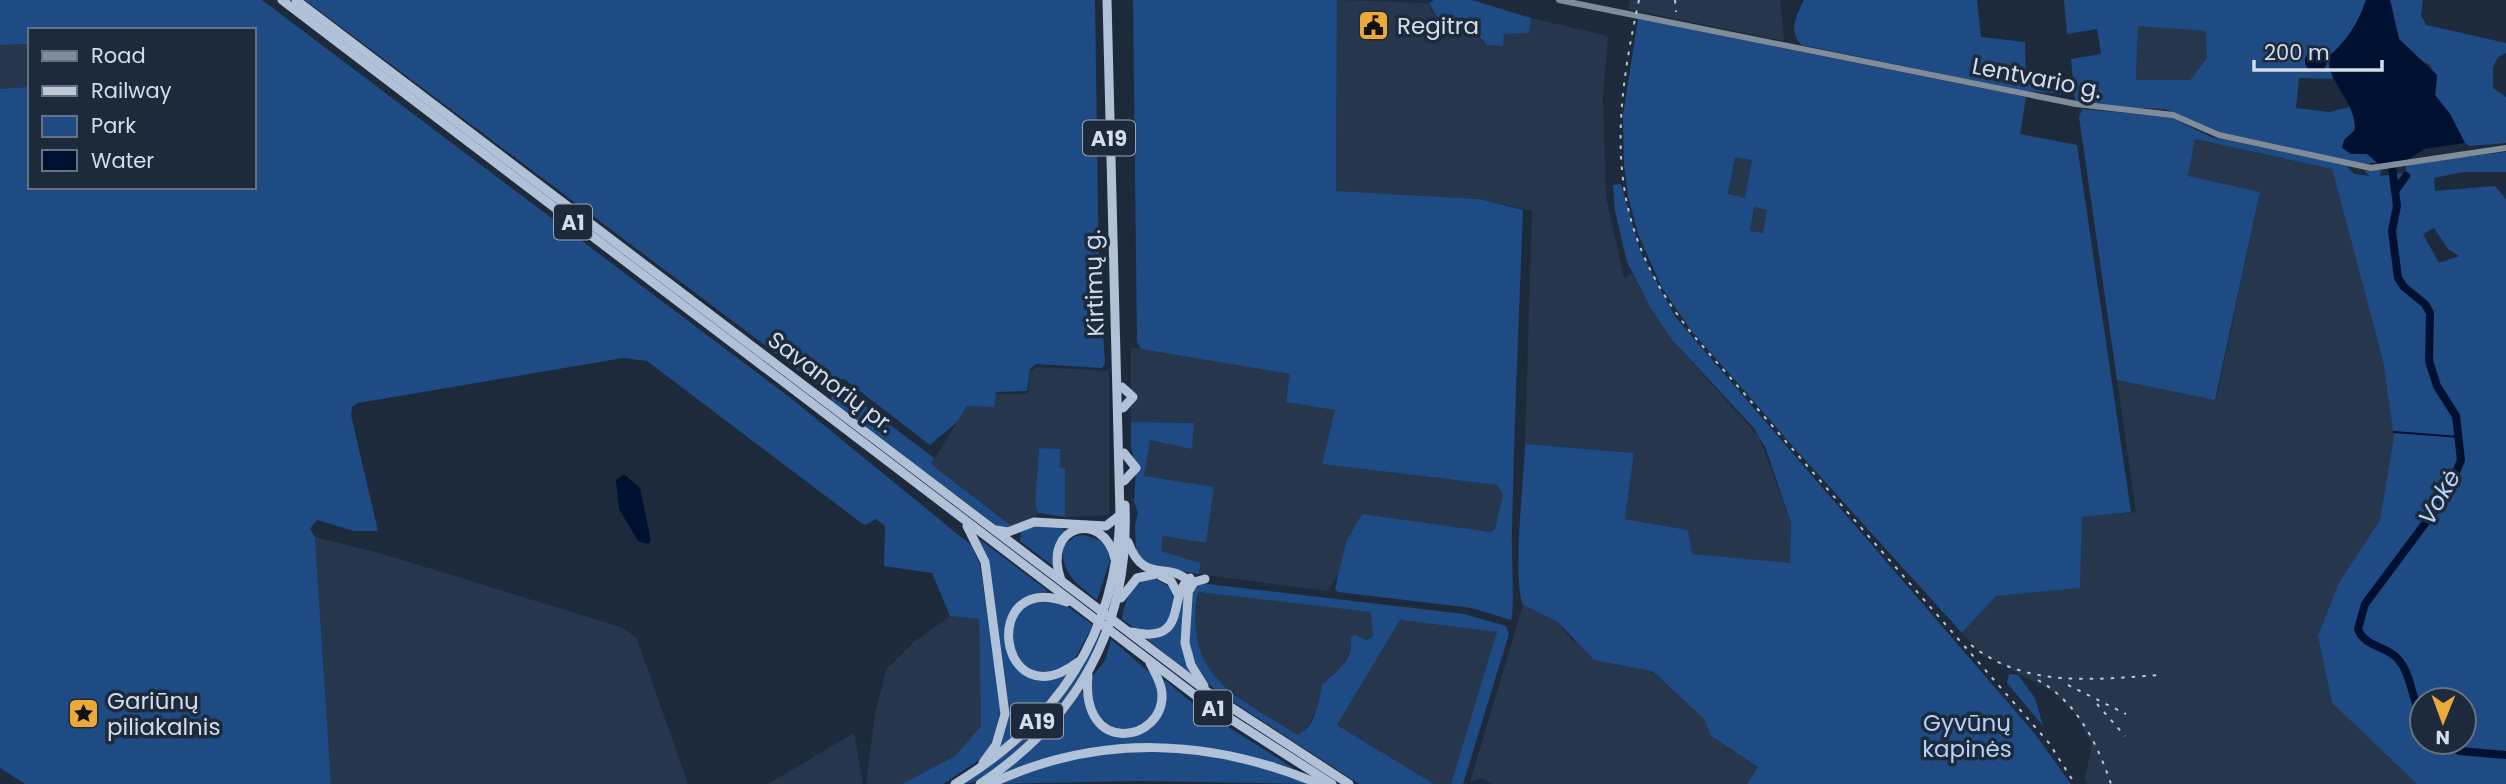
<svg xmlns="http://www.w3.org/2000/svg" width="2506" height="784" viewBox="0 0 2506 784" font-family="Poppins,sans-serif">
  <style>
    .built { fill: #25364d }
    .green { fill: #1e4b84; fill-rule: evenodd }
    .water { fill: #001030 }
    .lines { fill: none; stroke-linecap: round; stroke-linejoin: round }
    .stream { stroke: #001030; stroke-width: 2 }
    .river { stroke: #001030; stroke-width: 8 }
    .secondary { stroke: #818c9b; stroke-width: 6 }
    .highway { stroke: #b0c1d8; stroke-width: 9 }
    .rail { stroke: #bec7d4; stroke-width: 2; stroke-dasharray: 3.5 7; stroke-linecap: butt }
    .labels { text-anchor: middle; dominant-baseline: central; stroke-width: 7; stroke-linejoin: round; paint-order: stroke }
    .shield { fill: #1d2a3c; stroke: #9da7b5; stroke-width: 2 }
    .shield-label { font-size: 21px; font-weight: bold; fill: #d4dde9 }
    .poi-label { font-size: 23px; fill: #d4dde9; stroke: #1d2a3c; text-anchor: start }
    .street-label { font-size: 23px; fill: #d4dde9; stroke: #1d2a3c }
    .park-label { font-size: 23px; fill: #b6d1f6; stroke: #1d2a3c }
    .water-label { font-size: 24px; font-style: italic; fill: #b8d3f7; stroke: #1d2a3c }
  </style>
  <rect width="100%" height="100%" fill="#1d2a3c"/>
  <g class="built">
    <polygon points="1337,0 1429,3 1431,11 1448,30 1474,31 1483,42 1510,32 1529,33 1531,18 1608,36 1603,97 1606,197 1624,278 1632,273 1650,307 1672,340 1759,437 1791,523 1790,564 1692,554 1688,530 1625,519 1634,453 1525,444 1532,211 1480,199 1336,191"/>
    <polygon points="1630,0 1780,0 1784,41 1628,9"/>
    <polygon points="2138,25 2207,31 2207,58 2190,80 2136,80"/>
    <polygon points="30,44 30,83 26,87 0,89 0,45"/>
    <polygon points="2195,139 2332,169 2383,361 2396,446 2380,520 2338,584 2318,636 2332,703 2417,784 2087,784 2085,778 2092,744 2075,714 2052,691 1981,654 1962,633 1996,596 2079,588 2082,517 2136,512 2117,380 2216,400 2260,193 2187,176"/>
    <polygon points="1735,156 1753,159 1746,198 1728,195"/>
    <polygon points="1754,207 1767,209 1763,234 1750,231"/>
    <polygon points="1131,347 1291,374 1336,409 1322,464 1497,485 1503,494 1495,529 1490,532 1469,531 1451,526 1346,542 1341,571 1327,591 1199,574 1201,563 1161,551 1163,536 1206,543 1144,476 1150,439 1194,423 1131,422"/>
    <polygon points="1036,367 1109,371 1109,515 1065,517 1065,468 1060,468 1060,449 1039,448 1035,503 1038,513 1034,520 1014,528 931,464 967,406 994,407 995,394 1028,394 1030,372"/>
    <polygon points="315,537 383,554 624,628 637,639 688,784 331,784"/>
    <polygon points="1198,592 1372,611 1373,636 1364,640 1355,635 1350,652 1335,676 1325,681 1320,703 1304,733 1298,735 1242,701 1213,676 1198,652 1195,625"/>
    <polygon points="1523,605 1558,622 1573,641 1651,671 1704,719 1711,736 1758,767 1747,784 1492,784 1482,778 1470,782"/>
    <polygon points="950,616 979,619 981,726 955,756 902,784 866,784 875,714 886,670 914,642"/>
    <polygon points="1400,620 1498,632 1451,784 1434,784 1337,725"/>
    <polygon points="854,733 863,784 768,784"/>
  </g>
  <g class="green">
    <polygon points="0,0 262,0 792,399 972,546 980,565 1001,708 993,741 982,758 943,784 902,784 955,756 981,726 979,619 950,616 932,573 884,566 885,526 876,519 865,525 860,522 647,361 623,358 358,403 352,407 351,415 378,531 354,531 317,520 310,529 315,537 331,784 25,784 0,768 0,89 26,87 30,83 30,187 254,187 254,30 30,30 30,44 0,45"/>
    <polygon points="305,0 1095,0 1099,276 1105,363 1102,368 1036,364 1030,369 1027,391 996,392 994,407 967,406 957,422 930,445 844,379 838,379 822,388"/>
    <path d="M1133 0H1337L1336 191 1480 199 1523 210C1519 317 1514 424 1512 531 1511 548 1515 611 1511 620L1472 608 1338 592 1335 589 1346 542 1362 514 1490 532 1495 529 1503 494 1497 485 1322 464 1335 410 1286 402 1290 374 1153 351 1141 349 1137 342Z"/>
    <polygon points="1434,0 1472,0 1531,18 1529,33 1504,34 1503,46 1487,45 1474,31 1443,28 1429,3"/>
    <path d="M1804 0H1977L1981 37 2025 42 2026 82 2064 92 2063 94 2024 91 1802 45C1787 32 1797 14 1804 0Z"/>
    <path d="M2064 0H2366C2359 22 2346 42 2329 57L2333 79 2299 78 2296 108 2329 112 2350 107C2355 119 2359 127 2349 137L2351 154H2367L2377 162 2364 164 2220 132 2165 109 2112 107 2075 101 2071 59 2101 54 2097 29 2067 34ZM2138 26 2206 31 2207 58 2190 80H2136Z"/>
    <polygon points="2390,0 2423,0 2421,15 2426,25 2506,43 2506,53 2498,57 2493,67 2493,88 2506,97 2506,143 2470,146 2465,143 2450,114 2439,104 2435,95 2437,80 2430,65 2416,58 2399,39"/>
    <path d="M1638 19 2026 97 2020 134 2077 145 2131 512 2082 517 2080 588 1996 596 1962 633 1797 451 1690 329 1662 288 1638 234 1628 196 1624 165 1623 115ZM1735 157 1752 160 1745 198 1728 194ZM1754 207 1767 210 1763 233 1750 231Z"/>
    <path d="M2082 109 2170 117 2211 137 2346 165 2354 174 2370 176 2364 171 2381 170 2380 176 2406 173V164L2506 152V172H2463L2434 178 2435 191 2495 186 2506 199V784H2417L2332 703 2318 636 2338 584 2380 520 2394 437 2383 361 2332 169 2195 139 2188 176 2260 192 2215 400 2117 380 2079 117ZM2434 228 2448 249 2459 256 2439 263 2423 234ZM2422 700H2464V742H2422Z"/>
    <path d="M1621 184 1640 251 1676 318 2035 734 2071 784H1747L1758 767 1711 736 1704 719 1652 671 1594 660 1558 622 1523 605C1512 577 1524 480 1525 444L1634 453 1625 519 1688 530 1692 554 1790 563 1791 523 1766 449 1753 427 1672 340 1650 307 1627 262 1615 211 1613 185Z"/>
    <polygon points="838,388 843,389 934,458 931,464 1014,528 1000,528 831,401 832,394"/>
    <polygon points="1131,422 1194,423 1192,449 1150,440 1144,476 1214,487 1206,543 1163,536 1161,551 1201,563 1199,574 1149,566 1136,551 1135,525 1138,513 1134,502 1136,468 1131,447"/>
    <polygon points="1039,448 1060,449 1060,467 1065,468 1065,517 1038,513 1035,503"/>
    <polygon points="1033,526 1057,526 1066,531 1057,542 1053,566 1020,541 1021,530"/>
    <path d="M1084 535 1105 542 1110 561 1097 600C1078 586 1058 570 1064 545L1076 536Z"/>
    <path d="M978 538 1048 591 1032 596 1007 622C1001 653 1008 666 1039 673 1052 676 1059 678 1070 671L1042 709 998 751 1005 727 985 554Z"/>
    <path d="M1122 565C1116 587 1113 611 1105 633 1089 674 1008 784 962 784L1009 752 1061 697Z"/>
    <path d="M1156 579 1176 591 1173 617 1155 632 1136 629 1122 619C1125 599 1132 578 1156 579Z"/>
    <path d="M1199 583 1464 614 1506 626 1509 634 1463 784H1451L1497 632 1400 620 1337 725 1434 784H1359L1218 692 1202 679 1189 654 1192 589ZM1198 592 1371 612 1373 636 1367 640 1355 635 1350 637C1356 658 1336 672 1322 685 1319 701 1315 728 1298 735 1236 696 1183 678 1198 592Z"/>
    <polygon points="1183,592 1188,593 1183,626 1191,675 1147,639 1178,616"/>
    <polygon points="1034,601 1061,602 1093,625 1072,664 1065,669 1036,673 1021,664 1009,633 1018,611"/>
    <path d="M1111 639 1155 677 1160 704C1133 741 1117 740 1090 704L1091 678 1105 661Z"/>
    <polygon points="2009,674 2018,675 2035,698 2043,726 2007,683"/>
    <path d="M1165 680 1198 708 1295 769C1211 746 1129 732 1045 759 1026 765 1008 774 990 782L1030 750 1082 691 1095 724 1138 735C1160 726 1154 697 1165 680Z"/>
    <polygon points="1123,749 1220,754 1313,784 1139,781 996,784 1045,765"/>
  </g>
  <g class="water">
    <path d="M2366 0H2390L2399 39 2437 75 2435 95 2450 114 2465 143 2424 149 2406 161 2380 165 2367 154H2351L2342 148 2344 140 2355 130C2356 101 2329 85 2328 57 2346 42 2359 22 2366 0Z"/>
    <circle cx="2316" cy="61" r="11"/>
    <polygon points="624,474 640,488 651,541 648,544 638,541 619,509 616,480"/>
  </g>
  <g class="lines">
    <polyline class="stream" points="2394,432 2460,437"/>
    <g class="river">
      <path d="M2392 167 2397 206 2392 231 2398 278 2404 287 2425 304 2430 313 2429 361 2437 386 2456 416 2461 460 2447 494 2365 604 2358 629C2365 648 2386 645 2398 659 2412 675 2411 699 2422 717"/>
      <polyline points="2396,190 2406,176"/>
      <polyline points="2443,742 2459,751 2506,755"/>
    </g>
    <polyline class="secondary" points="1559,0 2076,104 2173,115 2219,135 2371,168 2506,148"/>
    <g class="highway">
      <polyline points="282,0 1204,702 1332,784"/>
      <polyline points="296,0 1209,693 1349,784"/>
      <polyline points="1122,387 1133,397 1123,408"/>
      <polyline points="1124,453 1136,468 1124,481"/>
      <polyline points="967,526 985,562 1005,714 996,745 983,763"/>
      <polyline points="996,530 1008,532 1034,522 1106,526 1120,515"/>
      <path d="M1128 542C1144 586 1169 560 1189 582L1185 643 1191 665 1204 686"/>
      <polyline points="1161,576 1171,581 1179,596"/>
      <path d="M1061 580C1041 524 1104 509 1115 559"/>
      <polyline points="1190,589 1194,582 1205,579"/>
      <polyline points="1121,598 1137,578 1156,574"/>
      <path d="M1067 602C978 569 998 723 1078 662"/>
      <path d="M1131 632C1190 645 1166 597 1190 578"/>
      <path d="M1088 675C1080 758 1165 742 1162 693 1161 682 1155 673 1150 663"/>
      <path d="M955 784C1057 722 1116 636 1120 515L1107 0"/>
      <path d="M980 784C1080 717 1130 625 1125 505"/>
      <path d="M990 784C1098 733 1211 738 1319 784"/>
    </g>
    <g class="rail">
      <path d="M1639 0C1611 129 1605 227 1693 335L2049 743 2075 784"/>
      <polyline points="1675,0 1676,12"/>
      <path d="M1971 645C2026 689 2096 679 2162 675"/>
      <path d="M2038 680C2077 702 2097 743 2111 784"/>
      <polyline points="2068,685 2126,714"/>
      <polyline points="2097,704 2125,736"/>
    </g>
  </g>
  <defs>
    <symbol id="civic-square" viewBox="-11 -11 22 22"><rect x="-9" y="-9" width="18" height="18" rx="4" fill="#eba93a" stroke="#1d2a3c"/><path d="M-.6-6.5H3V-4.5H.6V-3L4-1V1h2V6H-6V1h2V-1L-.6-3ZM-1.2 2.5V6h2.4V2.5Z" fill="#111"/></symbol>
    <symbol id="sight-square" viewBox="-11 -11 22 22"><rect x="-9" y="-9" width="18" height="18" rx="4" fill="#eba93a" stroke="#1d2a3c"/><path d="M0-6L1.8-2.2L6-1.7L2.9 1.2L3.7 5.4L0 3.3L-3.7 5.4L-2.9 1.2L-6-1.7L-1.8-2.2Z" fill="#111"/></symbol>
  </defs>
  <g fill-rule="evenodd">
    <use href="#civic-square" x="1356" y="8" width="35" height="35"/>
    <use href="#sight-square" x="66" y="696" width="35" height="35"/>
  </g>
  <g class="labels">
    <g class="shield">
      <rect x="1083" y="120.5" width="52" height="35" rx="5"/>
      <rect x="554" y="204.5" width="38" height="35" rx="5"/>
      <rect x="1194" y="690.5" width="38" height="35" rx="5"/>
      <rect x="1011" y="703.5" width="52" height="35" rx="5"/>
    </g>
    <g class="shield-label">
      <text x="1109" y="138">A19</text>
      <text x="573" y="222">A1</text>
      <text x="1213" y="708">A1</text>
      <text x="1037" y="721">A19</text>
    </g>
    <g class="poi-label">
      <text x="1397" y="26">Regitra</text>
      <text x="107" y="701">Gariūnų<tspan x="107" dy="26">piliakalnis</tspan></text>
    </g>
    <g class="street-label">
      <text transform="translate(2037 78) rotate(11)">Lentvario g.</text>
      <text transform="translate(1094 283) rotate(-92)">Kirtimų g.</text>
      <text transform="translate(831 382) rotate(37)">Savanorių pr.</text>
    </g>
    <g class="park-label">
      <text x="1967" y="723">Gyvūnų<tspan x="1967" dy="26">kapinės</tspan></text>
    </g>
    <g class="water-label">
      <text transform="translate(2439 497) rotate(-60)">Vokė</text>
    </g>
  </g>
  <rect x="28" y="28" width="228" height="161" fill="#1d2a3c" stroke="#667281" stroke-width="2"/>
  <rect x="42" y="51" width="35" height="10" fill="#818c9b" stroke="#667281" stroke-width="2"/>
  <text x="91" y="63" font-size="21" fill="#d4dde9">Road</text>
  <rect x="42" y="86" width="35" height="10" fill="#bec7d4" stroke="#667281" stroke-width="2"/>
  <text x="91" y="98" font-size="21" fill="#d4dde9">Railway</text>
  <rect x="42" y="116" width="35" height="21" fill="#1e4b84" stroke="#667281" stroke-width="2"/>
  <text x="91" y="133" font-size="21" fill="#d4dde9">Park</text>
  <rect x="42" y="150" width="35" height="21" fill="#001030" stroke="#667281" stroke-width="2"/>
  <text x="91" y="168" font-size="21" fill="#d4dde9">Water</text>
  <g transform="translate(2443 721) rotate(181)"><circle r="33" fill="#1d2a3c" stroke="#667281" stroke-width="2"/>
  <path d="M0-5L12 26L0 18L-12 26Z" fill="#eba93a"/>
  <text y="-10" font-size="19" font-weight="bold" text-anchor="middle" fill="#d4dde9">N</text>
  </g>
  <path d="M2254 60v10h128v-10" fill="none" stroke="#d4dde9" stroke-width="3.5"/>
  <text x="2264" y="60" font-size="21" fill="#d4dde9" stroke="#1d2a3c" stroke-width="5" paint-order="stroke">200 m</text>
</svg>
